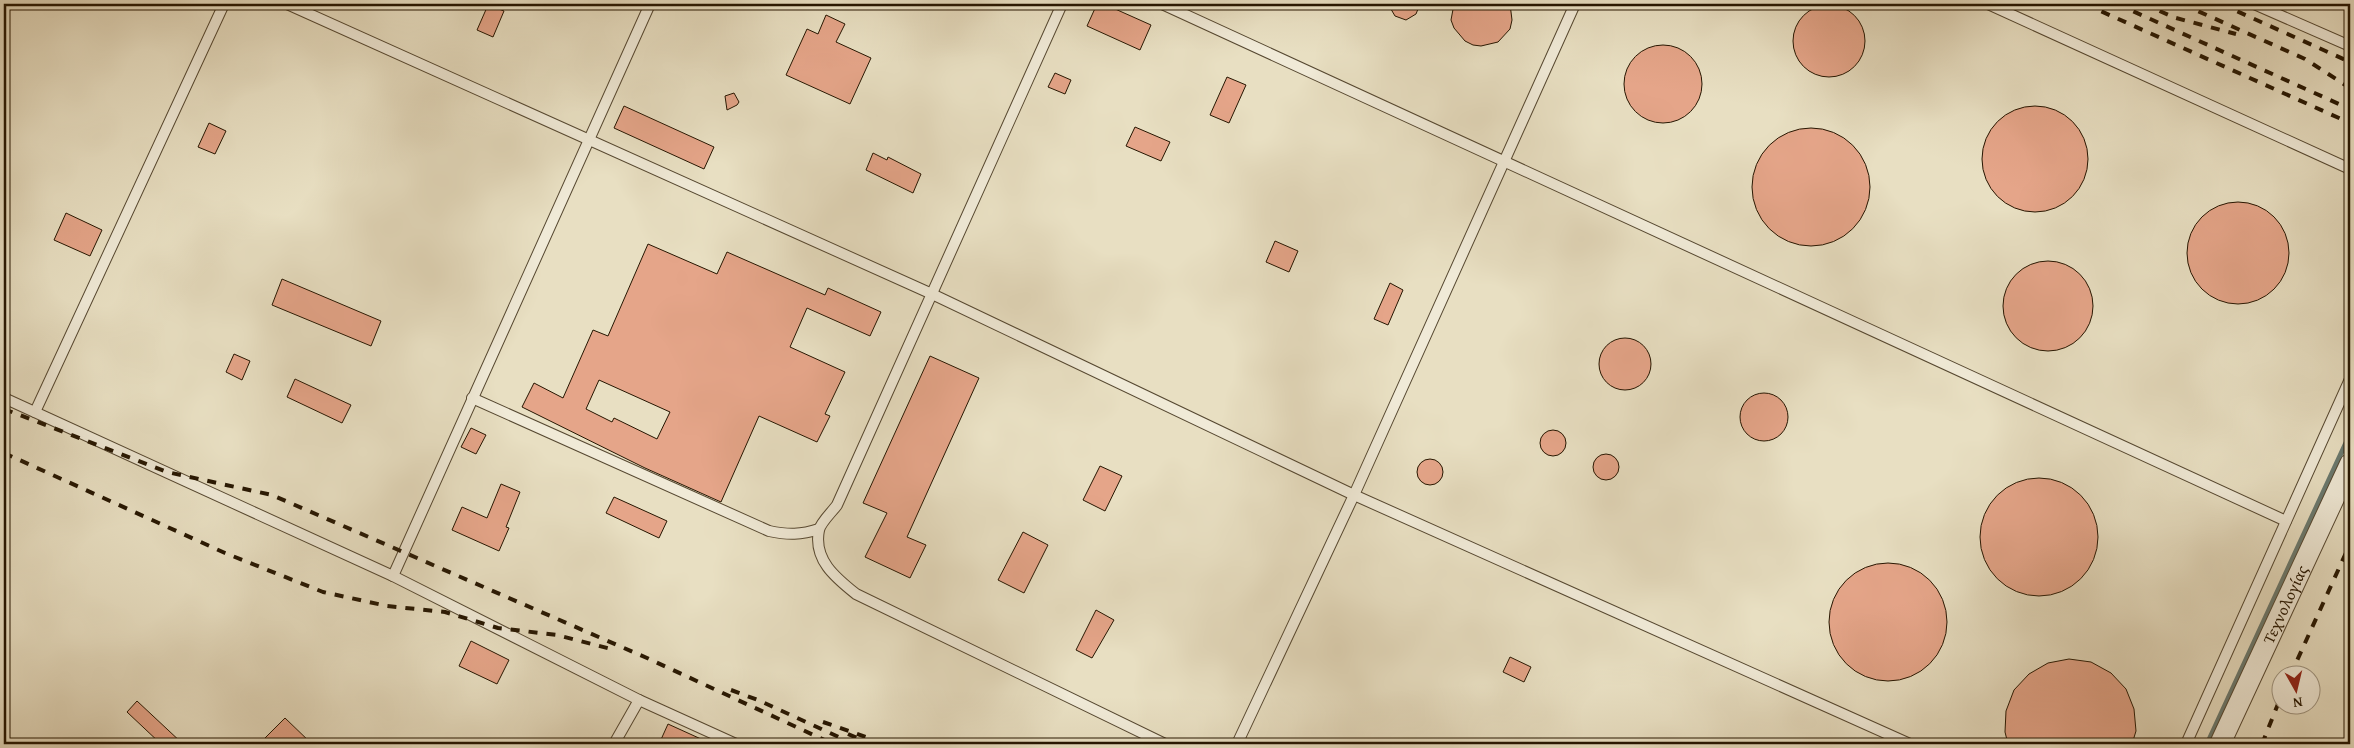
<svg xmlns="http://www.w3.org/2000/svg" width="2354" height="748" viewBox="0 0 2354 748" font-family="'Gentium Book Plus',serif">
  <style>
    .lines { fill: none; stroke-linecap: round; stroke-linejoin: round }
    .stream { stroke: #6a7a70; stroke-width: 5 }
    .building { fill: #e5a589; stroke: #261601; fill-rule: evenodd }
    .lane-casing { stroke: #564831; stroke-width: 12 }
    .street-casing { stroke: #564831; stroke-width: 22 }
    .lane { stroke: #f0ead7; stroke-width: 10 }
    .street { stroke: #f0ead7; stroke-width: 20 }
    .rail { stroke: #261601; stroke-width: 4; stroke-dasharray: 9 9; stroke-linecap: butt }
    .labels { text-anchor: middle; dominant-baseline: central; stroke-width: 4.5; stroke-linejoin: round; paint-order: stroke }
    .street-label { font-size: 16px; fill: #261601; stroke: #f0ead7 }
  </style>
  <rect width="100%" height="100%" fill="#e8dfc2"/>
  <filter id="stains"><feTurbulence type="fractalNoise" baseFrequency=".004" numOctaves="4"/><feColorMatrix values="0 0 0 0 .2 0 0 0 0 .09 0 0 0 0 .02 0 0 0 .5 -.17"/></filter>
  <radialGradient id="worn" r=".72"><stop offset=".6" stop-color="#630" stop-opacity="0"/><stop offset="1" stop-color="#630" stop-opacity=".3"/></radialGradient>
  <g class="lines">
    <polyline class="stream" points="2207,744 2350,434"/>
  </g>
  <g class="building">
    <polygon points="1097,4 1104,4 1151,25 1140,50 1087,26"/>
    <polygon points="1388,4 1420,4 1416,14 1406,20 1395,16"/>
    <polygon points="1454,4 1510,4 1512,20 1510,29 1498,42 1481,46 1473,45 1465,41 1454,28 1451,20"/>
    <polygon points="488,5 504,11 493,37 477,30"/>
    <circle cx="1829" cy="41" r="36"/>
    <polygon points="826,15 845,24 836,42 871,58 850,104 786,75 807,29 818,34"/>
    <circle cx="1663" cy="84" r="39"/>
    <polygon points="1055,73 1071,80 1065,94 1048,87"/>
    <polygon points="1227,77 1246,85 1229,123 1210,115"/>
    <polygon points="734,93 739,102 737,105 727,110 725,96"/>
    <polygon points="624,106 714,147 704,169 614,128"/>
    <circle cx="2035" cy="159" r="53"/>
    <polygon points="209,123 226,131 215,154 198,147"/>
    <polygon points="1135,127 1170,142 1161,161 1126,146"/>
    <circle cx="1811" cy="187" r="59"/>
    <polygon points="873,153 887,160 888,157 921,174 913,193 866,170"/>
    <circle cx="2238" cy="253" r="51"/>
    <polygon points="66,213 102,230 90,256 54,240"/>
    <polygon points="1275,241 1298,251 1289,272 1266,262"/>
    <path d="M648 244 717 274 727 252 825 295 828 288 881 312 870 336 807 308 790 347 845 372 825 414 830 416 817 442 759 416 721 502 645 468 522 407 534 383 563 398 593 330 608 336ZM599 380 670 412 657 439 614 418 612 422 586 409Z"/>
    <circle cx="2048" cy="306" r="45"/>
    <polygon points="282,279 381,321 371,346 272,305"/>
    <polygon points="1390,283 1403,290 1388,325 1374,319"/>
    <circle cx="1625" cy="364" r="26"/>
    <polygon points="234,354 250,361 242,380 226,372"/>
    <polygon points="930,356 979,378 907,537 926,545 910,578 865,557 887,513 863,503"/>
    <polygon points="295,379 351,405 342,423 287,397"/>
    <circle cx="1764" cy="417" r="24"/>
    <polygon points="471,428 486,435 476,454 461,447"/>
    <circle cx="1553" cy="443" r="13"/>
    <circle cx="1606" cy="467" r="13"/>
    <circle cx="1430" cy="472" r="13"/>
    <polygon points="1100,466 1122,476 1105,511 1083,500"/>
    <circle cx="2039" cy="537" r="59"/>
    <polygon points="501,484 520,492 506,527 509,528 499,551 452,530 462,507 487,518"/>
    <polygon points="614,497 667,521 659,538 606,513"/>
    <polygon points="1023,532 1048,545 1024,593 998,580"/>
    <circle cx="1888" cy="622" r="59"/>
    <polygon points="1096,610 1114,620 1092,658 1076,650"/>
    <polygon points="471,641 509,660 497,684 459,666"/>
    <polygon points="1510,657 1531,667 1524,682 1503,672"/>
    <polygon points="2069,659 2091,662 2111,673 2126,689 2134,709 2136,731 2132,744 2008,744 2005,732 2006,711 2014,690 2029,674 2048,663"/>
    <polygon points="137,701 183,744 161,744 127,712"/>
    <polygon points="285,718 312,744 259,744"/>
    <polygon points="668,724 712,744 659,744"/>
  </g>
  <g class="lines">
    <defs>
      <g id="lane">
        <polyline points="287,4 932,294 1354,495 1910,744"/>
        <path d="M1062 4 837 505C832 512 821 522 819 530 813 560 836 578 856 594L1165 744"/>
        <polyline points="1162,4 2286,521"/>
        <polyline points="1988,4 2350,169"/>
        <polyline points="2254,4 2350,46"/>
        <polyline points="4,398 393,576 639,700 736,744"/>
        <path d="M472 398 769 531C788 535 801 535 819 529"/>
        <polyline points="35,412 224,4"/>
        <polyline points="393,576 650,4"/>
        <polyline points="614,744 639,700"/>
        <polyline points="1237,744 1354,495 1575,4"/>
        <polyline points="2186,744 2350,379"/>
      </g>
      <g id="street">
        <path id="s1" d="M2220 744 2350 464"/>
      </g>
    </defs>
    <use href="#lane" class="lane-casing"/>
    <use href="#street" class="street-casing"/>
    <use href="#lane" class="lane"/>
    <use href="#street" class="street"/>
    <g class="rail">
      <polyline points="2085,4 2350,123"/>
      <polyline points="2117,4 2350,109"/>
      <polyline points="2143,4 2176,18 2236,34"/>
      <polyline points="2182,4 2305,59 2350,88"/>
      <polyline points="2221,4 2350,62"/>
      <polyline points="4,409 167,472 272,495 647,658 833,744"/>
      <polyline points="4,453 225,553 323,592 387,606 445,612 498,628 557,635 615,650"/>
      <polyline points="2290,676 2350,544"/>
      <polyline points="731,690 758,700 854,744"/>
      <polyline points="823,722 886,744"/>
      <polyline points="848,734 871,744"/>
      <polyline points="2262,744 2282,694"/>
    </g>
  </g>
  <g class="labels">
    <g class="street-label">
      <text stroke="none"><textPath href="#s1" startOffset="154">Τεχνολογίας</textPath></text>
    </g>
  </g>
  <rect width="2354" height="748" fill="none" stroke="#e8dfc2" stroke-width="20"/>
  <rect x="5" y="5" width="2344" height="738" fill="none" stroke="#261601" stroke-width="2.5"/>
  <rect x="10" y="10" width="2334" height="728" fill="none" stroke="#261601"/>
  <g transform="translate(2296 690) rotate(172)"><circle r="24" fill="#f0ead7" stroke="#9f9581"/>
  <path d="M0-4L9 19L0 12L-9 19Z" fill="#8f2418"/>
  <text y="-8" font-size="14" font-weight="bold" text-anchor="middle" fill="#261601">N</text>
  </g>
  <rect width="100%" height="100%" filter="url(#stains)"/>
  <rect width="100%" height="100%" fill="url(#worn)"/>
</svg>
